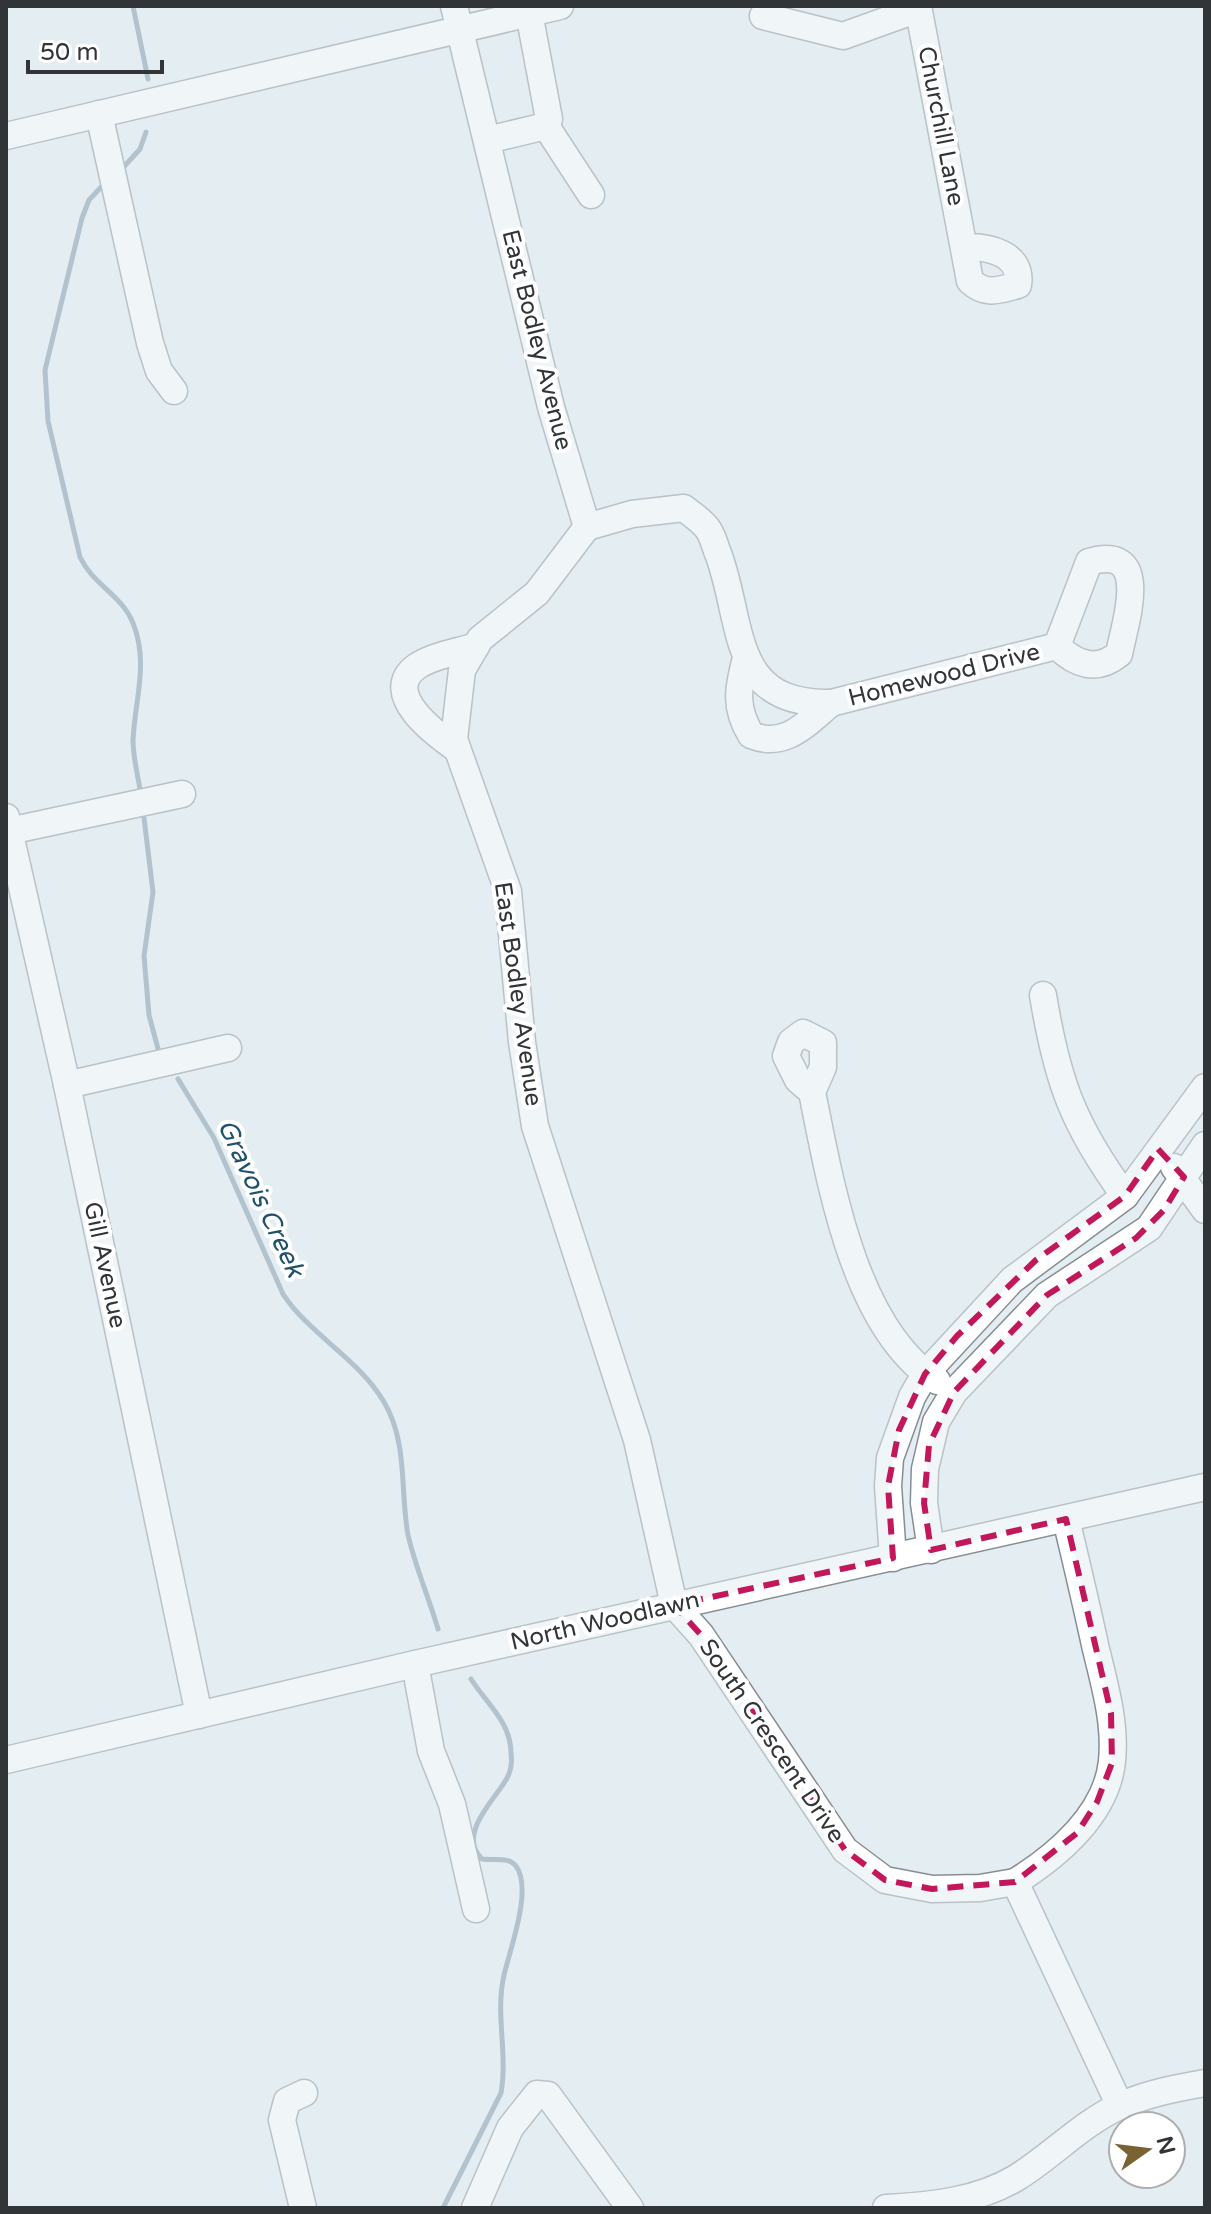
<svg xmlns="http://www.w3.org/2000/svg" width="1211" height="2214" viewBox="0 0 1211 2214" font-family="'Varela Round',sans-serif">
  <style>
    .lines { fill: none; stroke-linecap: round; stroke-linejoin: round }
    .stream { stroke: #7691a3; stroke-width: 5 }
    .minor-casing { stroke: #868e93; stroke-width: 29 }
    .minor { stroke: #fff; stroke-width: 26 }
    .marked { fill: none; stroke: #c2185b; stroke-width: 6; stroke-dasharray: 16 10; stroke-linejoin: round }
    .labels { text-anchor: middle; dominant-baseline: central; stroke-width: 8; stroke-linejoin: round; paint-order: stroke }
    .street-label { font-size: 24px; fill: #313537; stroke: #fff }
    .water-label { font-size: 26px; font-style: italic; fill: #1e516d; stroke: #fff }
  </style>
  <rect width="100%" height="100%" fill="#e4edf2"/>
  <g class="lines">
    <g class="stream">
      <polyline points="133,6 148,79"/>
      <polyline points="121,170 140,149 146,132"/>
      <path d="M104 184 89 200 82 218 45 370 48 421 80 557C93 585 121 594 133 623 149 663 135 699 133 740 133 756 137 772 140 789"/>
      <polyline points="144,818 153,892 144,956 149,1015 158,1049"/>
      <path d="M178 1079 214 1138 283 1294C310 1335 359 1359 384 1402 408 1442 400 1491 408 1535 415 1566 429 1598 438 1629"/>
      <path d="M443 2208 501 2093C508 2053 495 2015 504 1975 510 1949 533 1889 516 1866 508 1856 493 1861 482 1859 456 1834 496 1799 507 1778 511 1771 512 1761 511 1753 511 1722 486 1703 471 1679"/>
    </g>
    <defs>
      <g id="minor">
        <polyline points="454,6 551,407 587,527"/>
        <path d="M918 6 970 281C986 296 999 290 1018 285 1023 254 989 246 964 247"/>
        <polyline points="763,16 843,36 918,9"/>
        <polyline points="99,114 150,343 159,371 174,391"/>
        <polyline points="546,126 591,195"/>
        <polyline points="6,136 560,6"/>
        <polyline points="487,140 546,126 549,119 529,13"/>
        <polyline points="587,527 537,593 480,639 462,670 454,739 508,891 522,1042 535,1126 637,1440 674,1605 701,1635 845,1850 885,1880 932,1889 980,1888 1015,1882"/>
        <path d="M587 527 632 514 684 508C691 514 701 520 707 528 713 535 715 547 719 556 744 626 730 705 831 703L1057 646C1076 665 1097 672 1119 654 1125 622 1153 543 1089 562L1057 646"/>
        <path d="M746 658C738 688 734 707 751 735 785 749 806 724 831 703"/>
        <path d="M457 749C437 735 380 694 416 667 431 656 457 652 476 646"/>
        <polyline points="6,817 67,1085 199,1715"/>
        <polyline points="9,831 182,794"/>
        <path d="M1043 995C1057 1081 1073 1125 1125 1196"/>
        <polyline points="67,1085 228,1048"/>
        <path d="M812 1092 823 1067V1043L803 1033 791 1042 786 1056 798 1080 812 1092C830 1181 854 1329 937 1381"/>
        <polyline points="1174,1167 1205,1210"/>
        <path d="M1066 1519C1076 1561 1086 1603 1095 1645 1104 1683 1116 1722 1112 1761 1107 1814 1057 1856 1015 1882L1120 2106"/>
        <polyline points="931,1550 924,1503 925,1469 936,1422 954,1392 1047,1295 1149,1228 1205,1145"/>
        <polyline points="893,1558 888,1486 890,1458 912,1397 925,1374 1012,1280 1125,1196 1205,1087"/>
        <polyline points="415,1664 431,1751 452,1804 476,1909"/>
        <polyline points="6,1760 415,1664 1205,1487"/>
        <polyline points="303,2208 282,2120 287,2101 304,2093"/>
        <polyline points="475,2208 510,2128 537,2094 548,2095 630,2208"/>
        <path d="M886 2208C929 2206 978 2201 1016 2178 1052 2156 1083 2122 1122 2105 1149 2093 1177 2088 1205 2083"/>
      </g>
    </defs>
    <use href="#minor" class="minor-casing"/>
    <use href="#minor" class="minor"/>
  </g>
  <path d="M0 0H1211V2214H0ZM1158 1149 1184 1177 1164 1210 1136 1238 1047 1295 954 1392 929 1445 924 1503 931 1550 1066 1519 1111 1713 1112 1763 1097 1802 1077 1833 1015 1882 932 1889 885 1880 845 1850 701 1635 674 1605 893 1558 888 1486 899 1430 925 1374 957 1336 1036 1260 1125 1196Z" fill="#e4edf2" fill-opacity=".55" fill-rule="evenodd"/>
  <path class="marked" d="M1158 1149 1184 1177 1164 1210 1136 1238 1047 1295 954 1392 929 1445 924 1503 931 1550 1066 1519 1111 1713 1112 1763 1097 1802 1077 1833 1015 1882 932 1889 885 1880 845 1850 701 1635 674 1605 893 1558 888 1486 899 1430 925 1374 957 1336 1036 1260 1125 1196Z"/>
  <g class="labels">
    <g class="street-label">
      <text transform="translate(941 126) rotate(79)">Churchill Lane</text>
      <text transform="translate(537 340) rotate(76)">East Bodley Avenue</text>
      <text transform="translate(944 675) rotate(-14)">Homewood Drive</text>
      <text transform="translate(518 994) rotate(82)">East Bodley Avenue</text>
      <text transform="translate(105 1265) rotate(78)">Gill Avenue</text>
      <text transform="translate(605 1621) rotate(-13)">North Woodlawn</text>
      <text transform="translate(772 1741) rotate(56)">South Crescent Drive</text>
    </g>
    <g class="water-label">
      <text transform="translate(261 1198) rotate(65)">Gravois Creek</text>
    </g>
  </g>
  <rect width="1211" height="2214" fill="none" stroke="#313537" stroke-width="16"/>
  <g transform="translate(1147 2150) rotate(76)"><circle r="38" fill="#ffffff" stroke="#adaeaf" stroke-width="2"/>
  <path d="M0-6L14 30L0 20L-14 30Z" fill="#796333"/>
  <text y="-12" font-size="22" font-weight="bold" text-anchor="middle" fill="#313537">N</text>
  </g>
  <path d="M28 60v12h134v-12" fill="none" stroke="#313537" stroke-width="4"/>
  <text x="40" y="60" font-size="24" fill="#313537" stroke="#ffffff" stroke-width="6" paint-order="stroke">50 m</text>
</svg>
